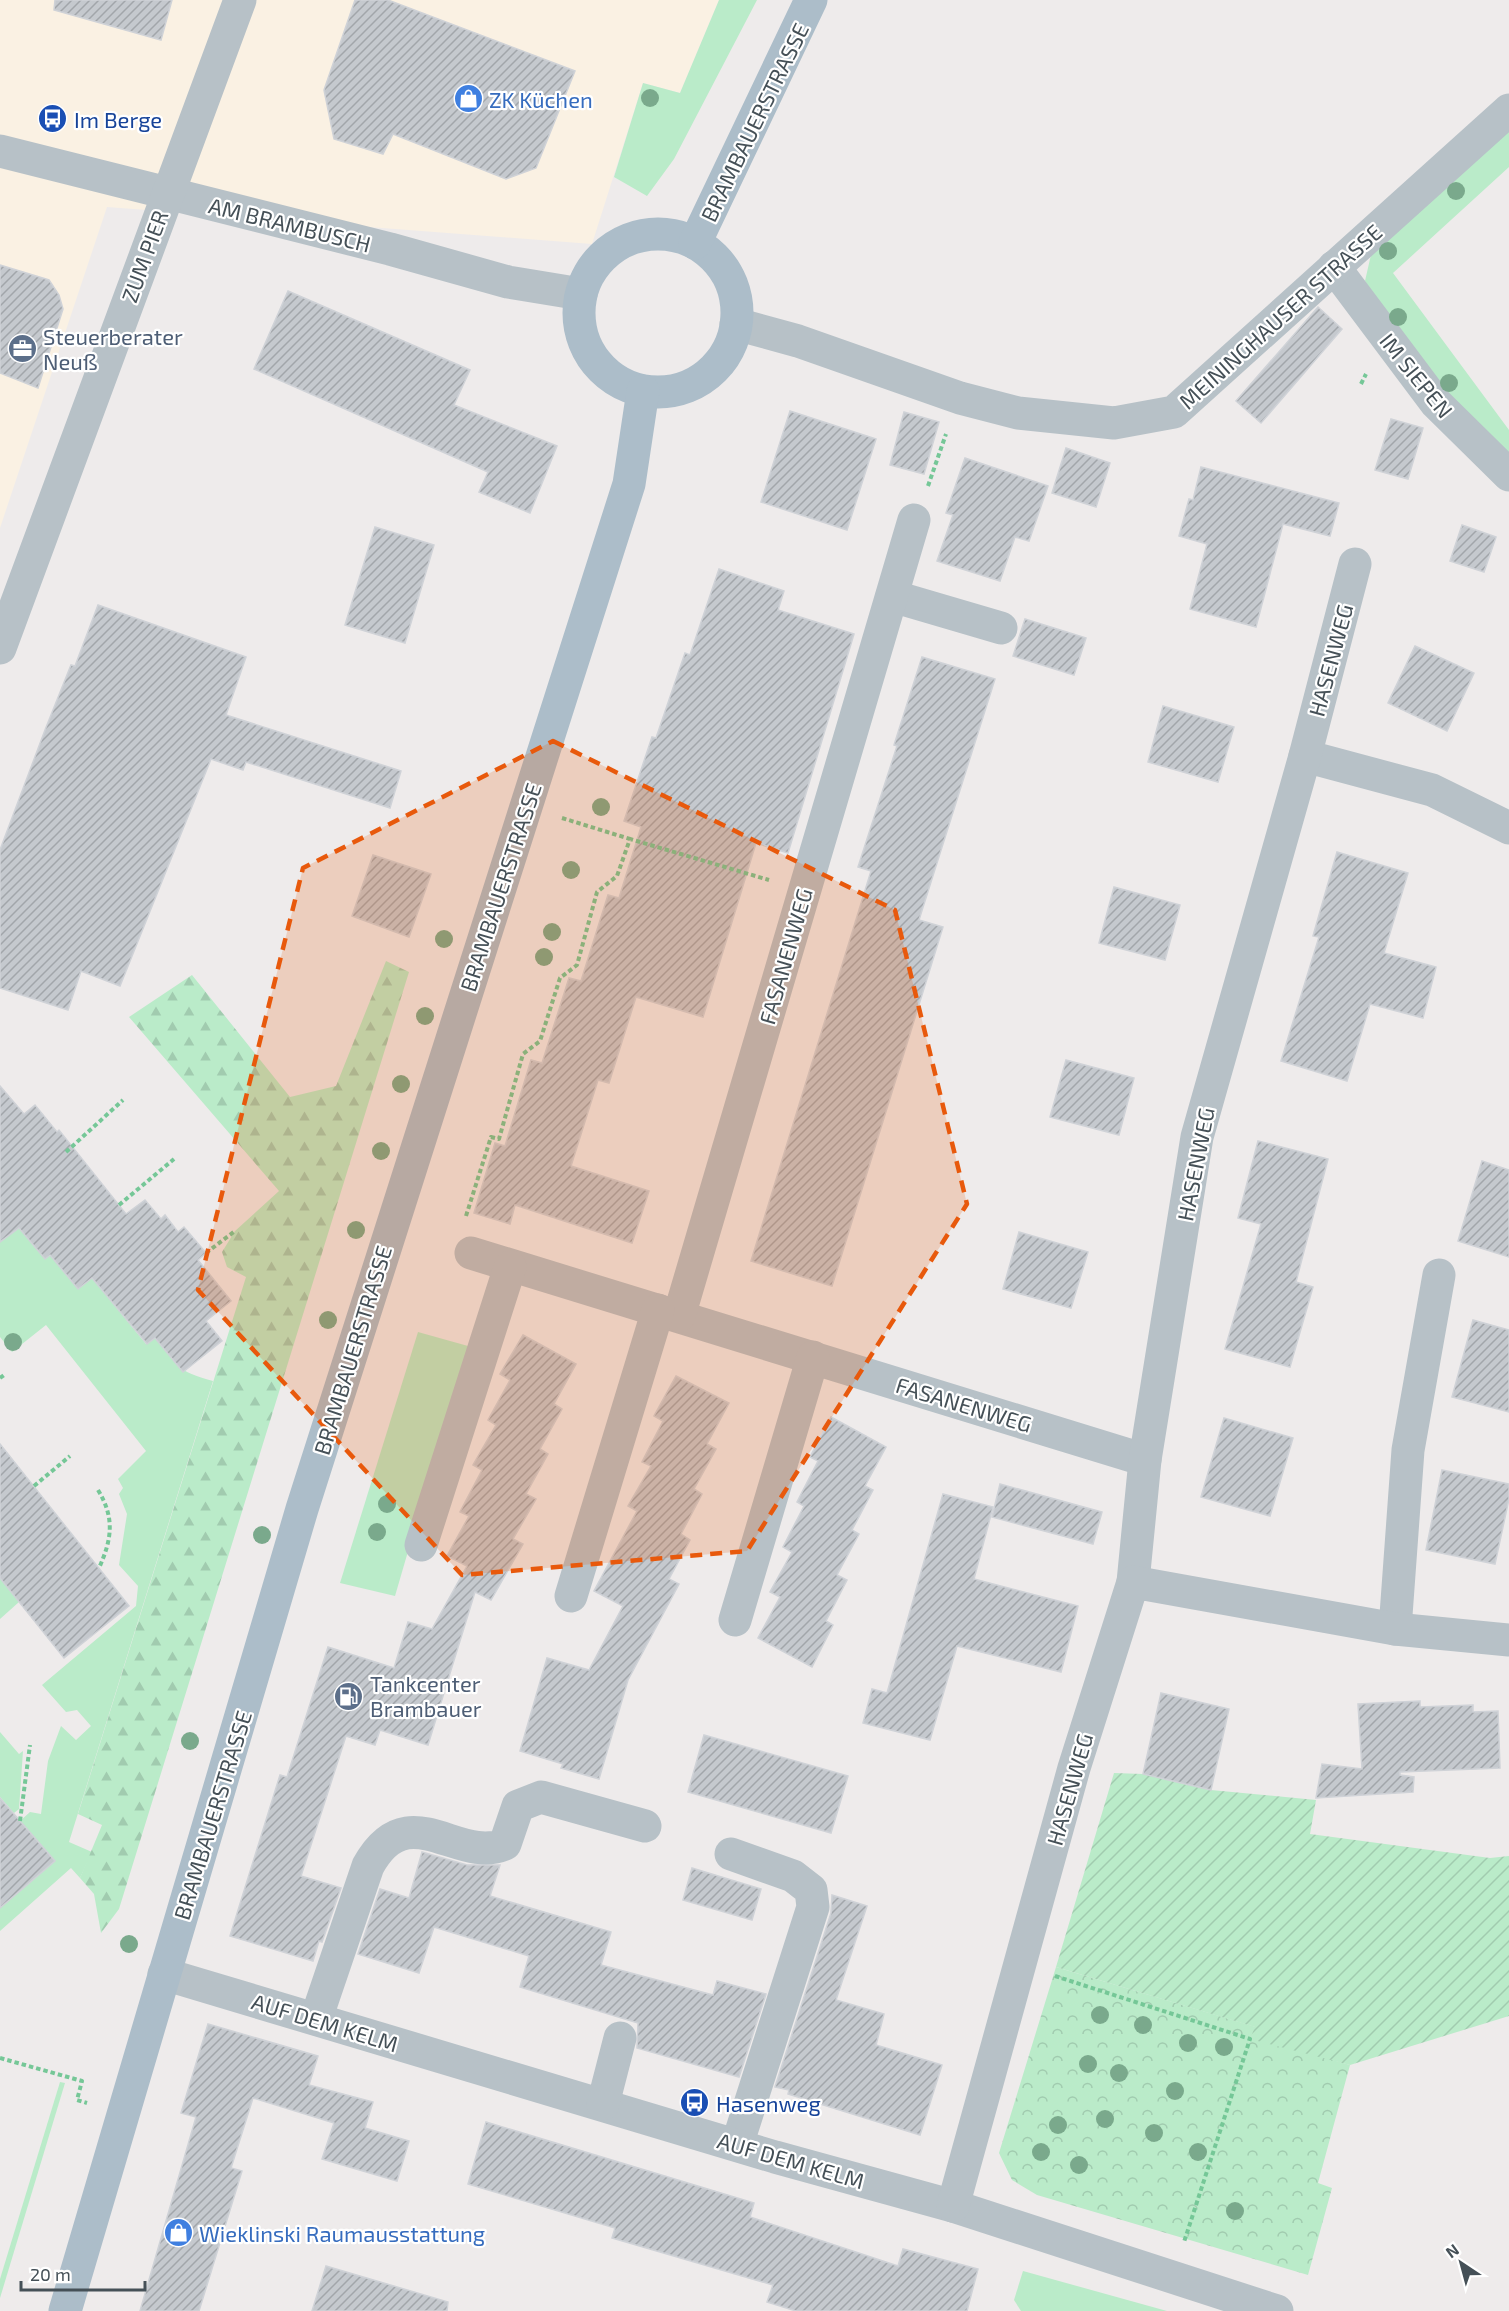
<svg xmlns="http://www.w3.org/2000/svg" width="1509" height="2311" viewBox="0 0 1509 2311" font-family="'Exo 2',sans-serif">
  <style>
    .commercial { fill: #faf1e3 }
    .grass { fill: #baebc9 }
    .forest { fill: url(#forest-firs) }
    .park { fill: url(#park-crowns) }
    .garden { fill: url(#garden-furrows) }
    .building { fill: url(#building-hatch); stroke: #cfd2d7; stroke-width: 1.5 }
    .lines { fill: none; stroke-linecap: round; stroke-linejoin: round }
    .path { stroke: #75c797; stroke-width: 4; stroke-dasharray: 4.5 3; stroke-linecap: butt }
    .minor { stroke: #b7c1c7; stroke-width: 33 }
    .major { stroke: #acbdc9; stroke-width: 33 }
    .tree { fill: #7aa98c }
    .marked { fill: #e8590c; fill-opacity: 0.2; stroke: #e8590c; stroke-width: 4.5; stroke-dasharray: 12 8; stroke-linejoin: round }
    .labels { text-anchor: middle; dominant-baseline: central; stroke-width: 4.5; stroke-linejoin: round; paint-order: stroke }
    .shop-label { font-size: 22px; fill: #366cbe; stroke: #fff; text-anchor: start }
    .transit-label { font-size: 22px; fill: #164399; stroke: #fff; text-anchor: start }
    .street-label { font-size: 22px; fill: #455057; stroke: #fff }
    .service-label { font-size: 22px; fill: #4e5e75; stroke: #fff; text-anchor: start }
  </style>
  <defs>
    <pattern id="forest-firs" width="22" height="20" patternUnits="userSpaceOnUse" patternTransform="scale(1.5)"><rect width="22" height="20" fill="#baebc9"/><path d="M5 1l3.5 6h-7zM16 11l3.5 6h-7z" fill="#a1cbaf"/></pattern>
    <pattern id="park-crowns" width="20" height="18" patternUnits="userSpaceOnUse" patternTransform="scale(1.5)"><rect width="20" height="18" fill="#baebc9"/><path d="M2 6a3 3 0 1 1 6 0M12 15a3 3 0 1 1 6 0" fill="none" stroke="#a1cbaf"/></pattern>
    <pattern id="garden-furrows" width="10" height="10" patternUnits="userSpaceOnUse" patternTransform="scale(1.5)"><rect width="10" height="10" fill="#baebc9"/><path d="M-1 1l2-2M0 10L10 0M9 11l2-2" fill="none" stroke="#a1cbaf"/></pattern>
    <pattern id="building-hatch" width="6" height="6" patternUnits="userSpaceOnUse" patternTransform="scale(1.5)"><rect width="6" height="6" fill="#c5c9ce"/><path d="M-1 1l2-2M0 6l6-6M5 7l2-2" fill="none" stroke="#a2a6aa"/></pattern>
  </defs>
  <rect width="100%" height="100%" fill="#eeebeb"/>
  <polygon class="commercial" points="0,0 719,0 680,93 643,83 592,244 107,207 0,528"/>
  <g class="grass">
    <polygon points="719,0 757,0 674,159 647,196 614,177 643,83 680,93"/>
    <polygon points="1509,123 1509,167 1393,273 1509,430 1509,463 1411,355 1365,281 1373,246"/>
    <path d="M0 1223H25L31 1243 45 1259 58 1249 64 1272 78 1289 92 1278 146 1344 164 1331C172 1367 178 1371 213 1381L69 1842 92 1852 80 1878 71 1868 0 1931V1908L55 1861 20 1821 30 1812 41 1814 48 1761 61 1726 76 1740 91 1726 77 1710 66 1712 42 1685 136 1606 138 1586 119 1565 127 1514 119 1494 123 1488 118 1479 146 1451 46 1325 12 1352 0 1337Z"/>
    <polygon points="418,1332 468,1346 395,1596 340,1583"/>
    <polygon points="0,1578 19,1602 0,1619"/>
    <polygon points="0,1732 19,1754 23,1751 19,1809 14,1813 0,1797"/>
    <polygon points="60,2082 65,2083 0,2298 0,2279"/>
    <polygon points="1023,2271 1167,2311 1021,2311 1014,2300"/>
  </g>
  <polygon class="forest" points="386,961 409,972 119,1909 101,1933 94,1894 80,1878 102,1825 78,1814 246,1277 227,1267 222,1252 235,1231 279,1191 129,1017 192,975 290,1097 336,1086"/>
  <polygon class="park" points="1056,1967 1256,2027 1257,2038 1350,2065 1318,2183 1332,2188 1308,2275 1037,2195 1012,2180 999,2153"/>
  <polygon class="garden" points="1114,1773 1143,1774 1211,1790 1316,1800 1310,1834 1490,1858 1509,1856 1509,2016 1350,2065 1250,2039 1255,2027 1056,1967"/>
  <g class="building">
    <polygon points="55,0 172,0 161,40 54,10"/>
    <polygon points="355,0 388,0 575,71 536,168 506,179 393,134 383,154 334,139 324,90"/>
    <polygon points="0,265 49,280 59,295 63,309 38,388 0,373"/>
    <polygon points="288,291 470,370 454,405 557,446 530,513 479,492 488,472 254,369"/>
    <polygon points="1318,307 1342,329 1261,423 1236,401"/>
    <polygon points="790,411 876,439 847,530 761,502"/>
    <polygon points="904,412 939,422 924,474 890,465"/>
    <polygon points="1391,419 1423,428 1408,479 1375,470"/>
    <polygon points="1066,448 1110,463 1096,507 1052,493"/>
    <polygon points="965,458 1048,486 1029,541 1015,537 1000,581 937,561 953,515 946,513"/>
    <polygon points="1201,467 1339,503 1330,536 1283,524 1256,627 1190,609 1207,544 1179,536 1189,499 1193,500"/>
    <polygon points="1462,525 1496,537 1484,572 1450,561"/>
    <polygon points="375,527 434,545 405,643 345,625"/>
    <polygon points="719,569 784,591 778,610 854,634 788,853 756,843 703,1017 636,997 609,1083 598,1080 571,1166 649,1191 632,1243 515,1205 510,1224 474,1213 495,1143 505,1146 531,1060 542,1063 569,978 581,981 608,895 619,898 641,827 624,821 652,737 656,738 685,653 690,655"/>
    <polygon points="98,605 246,657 226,715 401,771 390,808 246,762 243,770 211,759 120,986 81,971 68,1010 0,988 0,850 45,730 71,665 75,666"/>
    <polygon points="1025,619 1086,638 1074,675 1013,656"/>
    <polygon points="1415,646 1474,673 1447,731 1388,703"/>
    <polygon points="922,657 995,679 919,920 943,927 832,1286 751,1261 871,871 858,867 897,746 894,745"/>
    <polygon points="1163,706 1234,727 1218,782 1148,762"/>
    <polygon points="1337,852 1408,873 1384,953 1436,967 1423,1018 1370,1004 1347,1081 1281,1061 1319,937 1313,936"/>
    <polygon points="373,855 431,874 409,937 352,916"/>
    <polygon points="1114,887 1180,905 1165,960 1099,943"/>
    <polygon points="1066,1060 1134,1078 1119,1135 1050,1117"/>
    <polygon points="0,1086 24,1114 35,1105 57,1132 59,1130 126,1214 145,1200 161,1219 165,1215 178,1232 184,1227 206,1253 198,1260 231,1301 206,1321 222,1341 183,1372 155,1338 147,1344 92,1278 78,1289 50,1255 45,1259 19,1228 0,1242"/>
    <polygon points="1258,1141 1328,1159 1296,1282 1313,1287 1290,1367 1225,1349 1261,1224 1238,1218"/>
    <polygon points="1482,1161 1509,1170 1509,1257 1458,1241"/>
    <polygon points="1019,1232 1088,1252 1071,1308 1003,1289"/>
    <polygon points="1473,1320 1509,1330 1509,1412 1452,1397"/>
    <polygon points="523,1335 576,1364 554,1404 562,1409 540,1449 548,1454 526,1494 536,1499 513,1539 523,1544 491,1600 475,1592 428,1745 380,1730 375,1745 346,1736 301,1876 341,1888 322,1942 319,1941 313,1961 230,1936 280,1775 287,1777 328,1647 394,1668 408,1622 432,1629 467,1566 447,1556 469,1516 460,1512 482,1470 473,1465 496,1425 488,1420 510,1380 500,1374"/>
    <polygon points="676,1376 729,1403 707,1444 716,1449 694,1489 702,1494 681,1534 690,1540 669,1579 679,1584 628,1680 599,1779 561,1768 563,1764 520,1751 547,1658 589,1670 623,1606 594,1591 637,1511 628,1506 651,1466 642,1462 663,1421 654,1416"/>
    <polygon points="831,1417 886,1447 865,1486 873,1490 852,1530 859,1534 837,1575 847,1580 826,1621 833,1625 812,1667 758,1638 780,1597 770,1592 792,1552 783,1547 804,1506 797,1502 818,1461 810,1457"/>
    <polygon points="1224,1418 1293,1438 1270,1516 1201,1497"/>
    <polygon points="0,1444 129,1606 64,1658 0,1578"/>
    <polygon points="1442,1470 1509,1484 1509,1499 1495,1564 1426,1550"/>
    <polygon points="1000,1484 1102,1512 1093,1544 992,1517"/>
    <polygon points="943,1494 993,1507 974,1579 1078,1606 1061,1672 957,1646 930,1740 863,1723 872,1689 887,1693"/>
    <polygon points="1161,1693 1229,1709 1211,1790 1143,1774"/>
    <polygon points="1420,1701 1420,1707 1473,1705 1473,1712 1498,1711 1500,1768 1400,1772 1400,1775 1414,1777 1413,1792 1316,1798 1322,1764 1362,1769 1358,1704"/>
    <polygon points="704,1735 848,1776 831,1833 688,1792"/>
    <polygon points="0,1798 55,1861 0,1908"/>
    <polygon points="422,1852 467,1865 500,1865 490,1896 611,1932 601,1965 713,1995 717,1981 766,1994 739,2077 637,2048 638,2023 520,1987 529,1956 434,1927 419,1973 358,1954 380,1889 409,1898"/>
    <polygon points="692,1868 761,1889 752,1920 683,1900"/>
    <polygon points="832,1895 867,1906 836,2000 884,2014 876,2045 942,2065 920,2135 788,2094 789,2090 775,2087 831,1913"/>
    <polygon points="208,2024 318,2056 309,2085 373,2102 365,2128 409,2141 397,2181 322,2159 334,2123 253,2098 231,2168 242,2171 199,2311 140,2311 196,2117 181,2113"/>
    <polygon points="486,2122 754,2203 750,2217 898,2266 903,2249 978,2269 967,2311 796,2311 767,2302 773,2285 612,2238 615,2228 468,2184"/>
    <polygon points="326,2266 448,2302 447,2311 312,2311"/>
  </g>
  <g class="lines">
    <g class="path">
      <polyline points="1361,384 1366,374"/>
      <polyline points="928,486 946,434"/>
      <polyline points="562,818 630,839"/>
      <polyline points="66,1152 123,1100"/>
      <polyline points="119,1205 174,1159"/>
      <polyline points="466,1216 491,1137 499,1139 523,1054 540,1041 560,978 577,965 597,892 617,876 630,839 769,880"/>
      <polyline points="206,1253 235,1231"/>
      <polyline points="0,1378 4,1375"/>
      <polyline points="34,1486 70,1456"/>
      <path d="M98 1490C115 1518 112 1539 99 1568"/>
      <polyline points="20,1821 30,1745"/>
      <polyline points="1055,1976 1250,2039 1184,2242"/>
      <polyline points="0,2058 82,2081 77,2100 87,2103"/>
    </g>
    <g class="minor">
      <polyline points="0,151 390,249 508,282 581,294"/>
      <polyline points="1334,267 1436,403 1509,475"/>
      <polyline points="736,324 798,341 960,398 1018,413 1114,423 1174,412 1509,110"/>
      <polyline points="892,596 1001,628"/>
      <polyline points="0,648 240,0"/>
      <polyline points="1305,756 1432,790 1509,828"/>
      <polyline points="471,1253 1145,1460"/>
      <polyline points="679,1316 914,520"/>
      <polyline points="421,1545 510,1267"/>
      <polyline points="1133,1582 1145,1460 1197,1137 1305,756 1355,564"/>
      <polyline points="571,1596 658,1310"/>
      <polyline points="735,1620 813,1357"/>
      <polyline points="1395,1629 1408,1450 1439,1275"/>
      <polyline points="731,1854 793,1876 811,1890 813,1907 737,2145"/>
      <polyline points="164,1974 775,2157 953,2206 1277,2311"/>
      <path d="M316 2019 368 1866C408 1793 458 1865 505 1844L518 1806 541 1797 645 1826"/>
      <polyline points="603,2104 620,2038"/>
      <polyline points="953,2206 1074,1768 1133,1582 1395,1629 1509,1640"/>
    </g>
    <g class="major">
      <circle cx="658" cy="313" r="79"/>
      <polyline points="695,243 811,0"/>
      <polyline points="65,2311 302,1509 629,484 643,391"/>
    </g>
  </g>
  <g class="tree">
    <circle cx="650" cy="98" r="9"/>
    <circle cx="1456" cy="191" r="9"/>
    <circle cx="1388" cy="251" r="9"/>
    <circle cx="1398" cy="317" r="9"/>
    <circle cx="1449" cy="383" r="9"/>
    <circle cx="601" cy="807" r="9"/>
    <circle cx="571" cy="870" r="9"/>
    <circle cx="552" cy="932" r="9"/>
    <circle cx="444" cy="939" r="9"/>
    <circle cx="544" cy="957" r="9"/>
    <circle cx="425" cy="1016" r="9"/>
    <circle cx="401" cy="1084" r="9"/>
    <circle cx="381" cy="1151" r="9"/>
    <circle cx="356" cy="1230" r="9"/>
    <circle cx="328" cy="1320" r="9"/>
    <circle cx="13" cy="1342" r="9"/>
    <circle cx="387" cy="1504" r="9"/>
    <circle cx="377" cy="1532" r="9"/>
    <circle cx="262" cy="1535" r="9"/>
    <circle cx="190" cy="1741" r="9"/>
    <circle cx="129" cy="1944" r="9"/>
    <circle cx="1100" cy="2015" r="9"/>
    <circle cx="1143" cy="2025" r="9"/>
    <circle cx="1188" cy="2043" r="9"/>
    <circle cx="1224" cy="2047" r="9"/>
    <circle cx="1088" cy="2064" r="9"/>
    <circle cx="1119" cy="2073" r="9"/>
    <circle cx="1175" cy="2091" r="9"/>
    <circle cx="1105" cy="2119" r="9"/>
    <circle cx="1058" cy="2125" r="9"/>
    <circle cx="1154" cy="2133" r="9"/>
    <circle cx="1041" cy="2152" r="9"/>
    <circle cx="1198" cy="2152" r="9"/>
    <circle cx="1079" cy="2165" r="9"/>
    <circle cx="1235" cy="2211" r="9"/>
  </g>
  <path class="marked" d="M553 741 895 910 967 1204 747 1551 462 1575 198 1290 303 868Z"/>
  <defs>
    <symbol id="shop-disc" viewBox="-11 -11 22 22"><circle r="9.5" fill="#3f7fe0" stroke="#fff"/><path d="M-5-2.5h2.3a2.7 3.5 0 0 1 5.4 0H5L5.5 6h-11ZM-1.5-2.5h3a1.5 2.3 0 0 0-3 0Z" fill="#fff"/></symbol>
    <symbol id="bus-disc" viewBox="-11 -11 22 22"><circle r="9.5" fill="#1a4fb4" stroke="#fff"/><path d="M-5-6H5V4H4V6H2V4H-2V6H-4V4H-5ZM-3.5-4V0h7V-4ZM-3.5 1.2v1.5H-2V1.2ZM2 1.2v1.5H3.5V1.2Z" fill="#fff"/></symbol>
    <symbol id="office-disc" viewBox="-11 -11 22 22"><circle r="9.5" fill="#5c6f8a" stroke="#fff"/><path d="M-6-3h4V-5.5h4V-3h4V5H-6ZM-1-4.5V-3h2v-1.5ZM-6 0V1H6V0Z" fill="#fff"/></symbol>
    <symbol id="fuel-disc" viewBox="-11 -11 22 22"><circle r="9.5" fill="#5c6f8a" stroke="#fff"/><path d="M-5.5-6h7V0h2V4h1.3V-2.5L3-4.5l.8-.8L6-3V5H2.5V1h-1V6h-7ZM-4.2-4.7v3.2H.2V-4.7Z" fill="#fff"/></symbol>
  </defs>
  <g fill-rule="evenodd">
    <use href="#shop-disc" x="452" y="82" width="33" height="33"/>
    <use href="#bus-disc" x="36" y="102" width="33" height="33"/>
    <use href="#office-disc" x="6" y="332" width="33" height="33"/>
    <use href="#fuel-disc" x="332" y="1680" width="33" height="33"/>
    <use href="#bus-disc" x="678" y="2086" width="33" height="33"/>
    <use href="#shop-disc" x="162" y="2216" width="33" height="33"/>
  </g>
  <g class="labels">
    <g class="shop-label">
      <text x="489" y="99">ZK Küchen</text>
      <text x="199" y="2233">Wieklinski Raumausstattung</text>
    </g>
    <g class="transit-label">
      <text x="74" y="119">Im Berge</text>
      <text x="716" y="2103">Hasenweg</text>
    </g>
    <g class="street-label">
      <text transform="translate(754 122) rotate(-64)">BRAMBAUERSTRASSE</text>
      <text transform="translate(290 224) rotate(14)">AM BRAMBUSCH</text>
      <text transform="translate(144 256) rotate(-70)">ZUM PIER</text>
      <text transform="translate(1280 316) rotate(-42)">MEININGHAUSER STRASSE</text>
      <text transform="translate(1417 375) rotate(51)">IM SIEPEN</text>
      <text transform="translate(1330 660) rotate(-75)">HASENWEG</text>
      <text transform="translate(500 887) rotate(-72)">BRAMBAUERSTRASSE</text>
      <text transform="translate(785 956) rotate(-74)">FASANENWEG</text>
      <text transform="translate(1195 1164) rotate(-79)">HASENWEG</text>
      <text transform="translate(352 1350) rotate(-73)">BRAMBAUERSTRASSE</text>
      <text transform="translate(964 1404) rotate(17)">FASANENWEG</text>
      <text transform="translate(1069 1789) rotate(-74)">HASENWEG</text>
      <text transform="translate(212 1815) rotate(-73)">BRAMBAUERSTRASSE</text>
      <text transform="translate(325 2022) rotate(17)">AUF DEM KELM</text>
      <text transform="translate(791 2160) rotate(16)">AUF DEM KELM</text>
    </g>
    <g class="service-label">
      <text x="43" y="336">Steuerberater<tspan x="43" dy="25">Neuß</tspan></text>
      <text x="370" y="1683">Tankcenter<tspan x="370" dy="25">Brambauer</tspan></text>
    </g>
  </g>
  <g transform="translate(1461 2263) rotate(324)" stroke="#ffffff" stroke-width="4.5" paint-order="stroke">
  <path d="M0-4.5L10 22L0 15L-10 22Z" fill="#455057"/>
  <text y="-9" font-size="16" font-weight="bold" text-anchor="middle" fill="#455057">N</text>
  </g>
  <path d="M21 2281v9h124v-9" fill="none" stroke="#455057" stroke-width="3"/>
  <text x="30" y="2281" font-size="18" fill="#455057" stroke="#ffffff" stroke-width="4.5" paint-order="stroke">20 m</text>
</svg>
